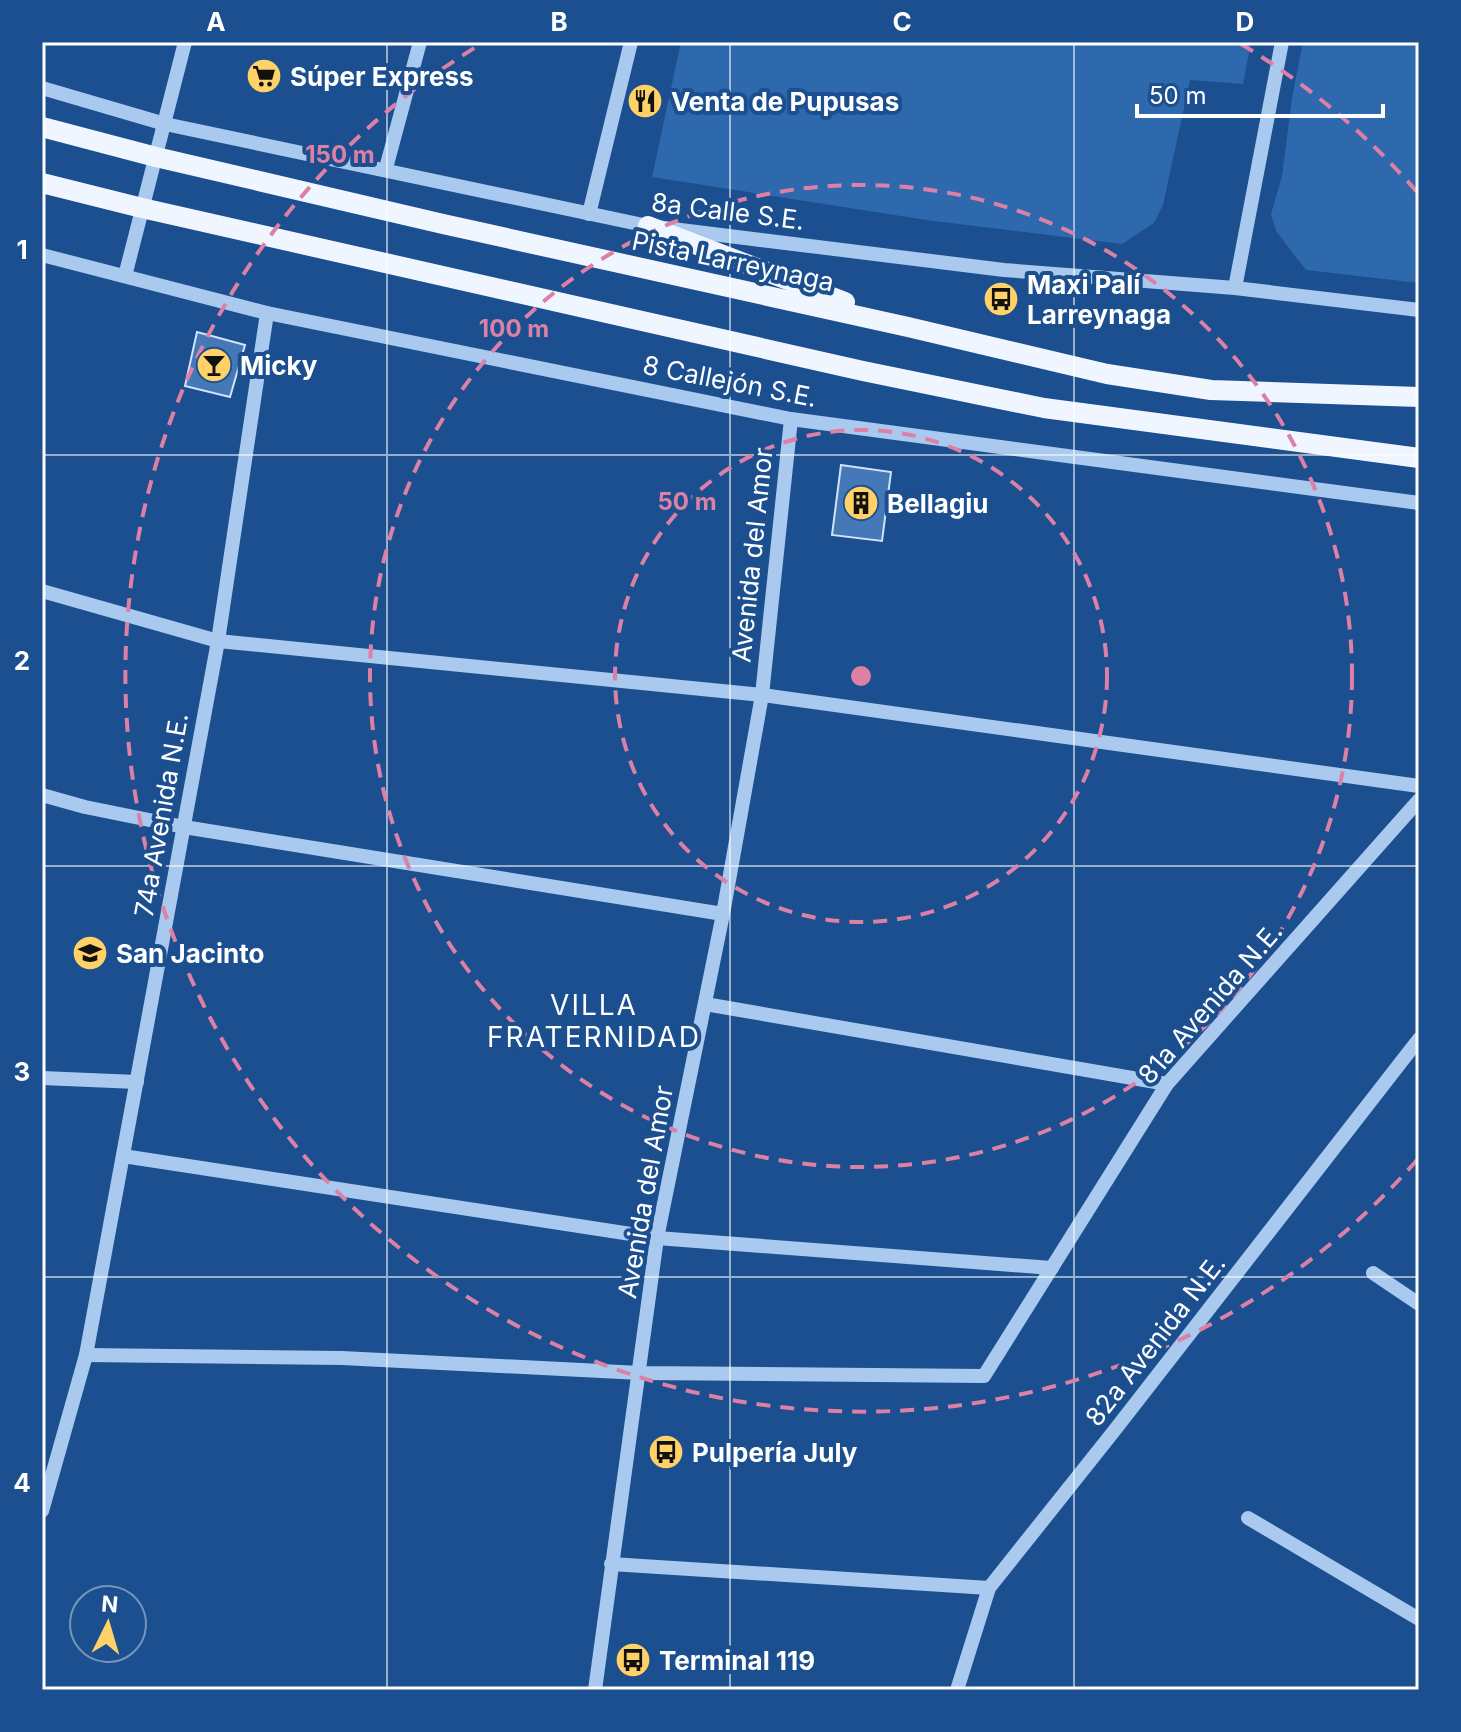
<svg xmlns="http://www.w3.org/2000/svg" width="1461" height="1732" viewBox="0 0 1461 1732" font-family="Inter,sans-serif">
  <style>
    .green { fill: #2e69ad }
    .building { fill: #4478b7; stroke: #cfe3fa; stroke-width: 2 }
    .lines { fill: none; stroke-linecap: round; stroke-linejoin: round }
    .minor { stroke: #a9c9ee; stroke-width: 14 }
    .major { stroke: #f0f6ff; stroke-width: 20 }
    .grid { fill: none; stroke: #fff; stroke-width: 2; stroke-opacity: 0.55 }
    .ring { fill: none; stroke: #dd80a5; stroke-width: 4; stroke-dasharray: 14 10 }
    .labels { text-anchor: middle; dominant-baseline: central; stroke-width: 8; stroke-linejoin: round; paint-order: stroke }
    .poi-label { font-size: 26px; font-weight: bold; fill: #fff; stroke: #1b4f8f; text-anchor: start }
    .street-label { font-size: 26px; fill: #fff; stroke: #1b4f8f }
    .neighbourhood-label { font-size: 28px; letter-spacing: 2px; fill: #fff; stroke: #1b4f8f }
    .centre { fill: #dd80a5; stroke: #1b4f8f; stroke-width: 4 }
    .ring-label { font-size: 24px; text-anchor: middle; font-weight: bold; fill: #dd80a5; stroke: #1b4f8f; stroke-width: 8; stroke-linejoin: round; paint-order: stroke }
    .neatline { fill: none; stroke: #fff; stroke-width: 3 }
    .grid-label { font-size: 26px; text-anchor: middle; font-weight: bold; fill: #fff }
  </style>
  <rect width="100%" height="100%" fill="#1b4f8f"/>
  <g class="green">
    <polygon points="681,42 1251,42 1243,84 1190,80 1163,205 1154,223 1122,244 926,220 652,177"/>
    <polygon points="1303,42 1419,42 1419,283 1306,270 1276,231 1271,214 1282,176 1292,98"/>
  </g>
  <g class="building">
    <polygon points="197,332 245,345 230,397 185,386"/>
    <polygon points="841,465 891,472 882,541 832,535"/>
  </g>
  <g class="lines">
    <g class="minor">
      <polyline points="42,88 165,124 648,226 1004,270 1235,288 1419,310"/>
      <polyline points="386,168 420,42"/>
      <polyline points="589,214 631,42"/>
      <polyline points="42,255 267,313 791,419 1419,503"/>
      <polyline points="125,276 185,42"/>
      <polyline points="1235,288 1282,42"/>
      <polyline points="42,591 218,641 762,695 1419,786"/>
      <polyline points="42,795 85,807 184,827 723,914"/>
      <polyline points="705,1004 1167,1084"/>
      <polyline points="42,1078 137,1082"/>
      <polyline points="123,1156 657,1238 1052,1268"/>
      <polyline points="1373,1273 1419,1304"/>
      <polyline points="86,1355 342,1358 640,1373 984,1376 1167,1084 1419,800"/>
      <polyline points="42,1511 86,1355 218,641 267,313"/>
      <polyline points="1248,1518 1419,1619"/>
      <polyline points="611,1564 989,1588"/>
      <polyline points="595,1690 657,1238 723,914 762,695 791,419"/>
      <polyline points="957,1690 989,1588 1114,1431 1419,1039"/>
    </g>
    <g class="major">
      <polyline points="42,127 156,157 443,224 908,327 1107,374 1211,390 1419,397"/>
      <polyline points="42,183 142,208 863,371 1044,408 1419,458"/>
      <polyline points="648,226 845,302"/>
    </g>
  </g>
  <path class="grid" d="M387 42V1690M730 42V1690M1074 42V1690M42 455H1419M42 866H1419M42 1277H1419"/>
  <g class="ring">
    <circle cx="861" cy="676" r="246"/>
    <circle cx="861" cy="676" r="491"/>
    <path d="M1417 1160A737 737 0 1 1 481 44M1241 44A737 737 0 0 1 1417 192"/>
  </g>
  <defs>
    <symbol id="supermarket-disc" viewBox="-11 -11 22 22"><circle r="9.5" fill="#ffd166" stroke="#1b4f8f"/><path d="M-6-5.5h2.5l.6 2H6L4.5 2H-2.5L-4.4-4H-6ZM-1.5 3.2a1.3 1.3 0 1 0 .1 0ZM3 3.2a1.3 1.3 0 1 0 .1 0Z" fill="#111"/></symbol>
    <symbol id="restaurant-disc" viewBox="-11 -11 22 22"><circle r="9.5" fill="#ffd166" stroke="#1b4f8f"/><path d="M-5-6h1v4h1v-4h1v4h1v-4h1v5L-1.5 .5V6h-2V.5L-5-1ZM5-6V6H3V1.5H1.5Q1.5-4 5-6Z" fill="#111"/></symbol>
    <symbol id="bus-disc" viewBox="-11 -11 22 22"><circle r="9.5" fill="#ffd166" stroke="#1b4f8f"/><path d="M-5-6H5V4H4V6H2V4H-2V6H-4V4H-5ZM-3.5-4V0h7V-4ZM-3.5 1.2v1.5H-2V1.2ZM2 1.2v1.5H3.5V1.2Z" fill="#111"/></symbol>
    <symbol id="bar-disc" viewBox="-11 -11 22 22"><circle r="9.5" fill="#ffd166" stroke="#1b4f8f"/><path d="M-6-5H6L.8 .8V4.5H3.5V6h-7V4.5H-.8V.8Z" fill="#111"/></symbol>
    <symbol id="building-disc" viewBox="-11 -11 22 22"><circle r="9.5" fill="#ffd166" stroke="#1b4f8f"/><path d="M-4-6H4V6H1V3H-1V6H-4ZM-2.5-4.3h1.7v1.8h-1.7ZM.8-4.3h1.7v1.8H.8ZM-2.5-1h1.7V.8h-1.7ZM.8-1h1.7V.8H.8Z" fill="#111"/></symbol>
    <symbol id="school-disc" viewBox="-11 -11 22 22"><circle r="9.5" fill="#ffd166" stroke="#1b4f8f"/><path d="M0-5L7-2L0 1L-7-2ZM-4 1L0 2.5L4 1V4Q0 6-4 4Z" fill="#111"/></symbol>
  </defs>
  <g fill-rule="evenodd">
    <use href="#supermarket-disc" x="244" y="56" width="40" height="40"/>
    <use href="#restaurant-disc" x="625" y="81" width="40" height="40"/>
    <use href="#bus-disc" x="981" y="279" width="40" height="40"/>
    <use href="#bar-disc" x="194" y="345" width="40" height="40"/>
    <use href="#building-disc" x="841" y="483" width="40" height="40"/>
    <use href="#school-disc" x="70" y="933" width="40" height="40"/>
    <use href="#bus-disc" x="646" y="1432" width="40" height="40"/>
    <use href="#bus-disc" x="613" y="1640" width="40" height="40"/>
  </g>
  <g class="labels">
    <g class="poi-label">
      <text x="290" y="76">Súper Express</text>
      <text x="671" y="101">Venta de Pupusas</text>
      <text x="1027" y="284">Maxi Palí<tspan x="1027" dy="30">Larreynaga</tspan></text>
      <text x="240" y="365">Micky</text>
      <text x="887" y="503">Bellagiu</text>
      <text x="116" y="953">San Jacinto</text>
      <text x="692" y="1452">Pulpería July</text>
      <text x="659" y="1660">Terminal 119</text>
    </g>
    <g class="street-label">
      <text transform="translate(728 211) rotate(7)">8a Calle S.E.</text>
      <text transform="translate(733 261) rotate(12)">Pista Larreynaga</text>
      <text transform="translate(730 381) rotate(11)">8 Callejón S.E.</text>
      <text transform="translate(752 555) rotate(-84)">Avenida del Amor</text>
      <text transform="translate(161 815) rotate(-80)">74a Avenida N.E.</text>
      <text transform="translate(1210 1003) rotate(-49)">81a Avenida N.E.</text>
      <text transform="translate(645 1192) rotate(-80)">Avenida del Amor</text>
      <text transform="translate(1155 1340) rotate(-52)">82a Avenida N.E.</text>
    </g>
    <g class="neighbourhood-label">
      <text x="594" y="1005">VILLA<tspan x="594" dy="32">FRATERNIDAD</tspan></text>
    </g>
  </g>
  <circle cx="861" cy="676" r="12" class="centre"/>
  <g class="ring-label">
    <text x="340" y="163">150 m</text>
    <text x="514" y="337">100 m</text>
    <text x="687" y="510">50 m</text>
  </g>
  <rect width="1461" height="1732" fill="none" stroke="#1b4f8f" stroke-width="88"/>
  <g transform="translate(108 1624) rotate(5)"><circle r="38" fill="#1b4f8f" stroke="#7695bc" stroke-width="2"/>
  <path d="M0-6L14 30L0 20L-14 30Z" fill="#ffd166"/>
  <text y="-12" font-size="22" font-weight="bold" text-anchor="middle" fill="#ffffff">N</text>
  </g>
  <path d="M1137 104v12h246v-12" fill="none" stroke="#ffffff" stroke-width="4"/>
  <text x="1149" y="104" font-size="24" fill="#ffffff" stroke="#1b4f8f" stroke-width="6" paint-order="stroke">50 m</text>
  <rect x="44" y="44" width="1373" height="1644" class="neatline"/>
  <g class="grid-label">
    <text x="216" y="31">A</text>
    <text x="559" y="31">B</text>
    <text x="902" y="31">C</text>
    <text x="1245" y="31">D</text>
    <text x="22" y="259">1</text>
    <text x="22" y="670">2</text>
    <text x="22" y="1081">3</text>
    <text x="22" y="1492">4</text>
  </g>
</svg>
